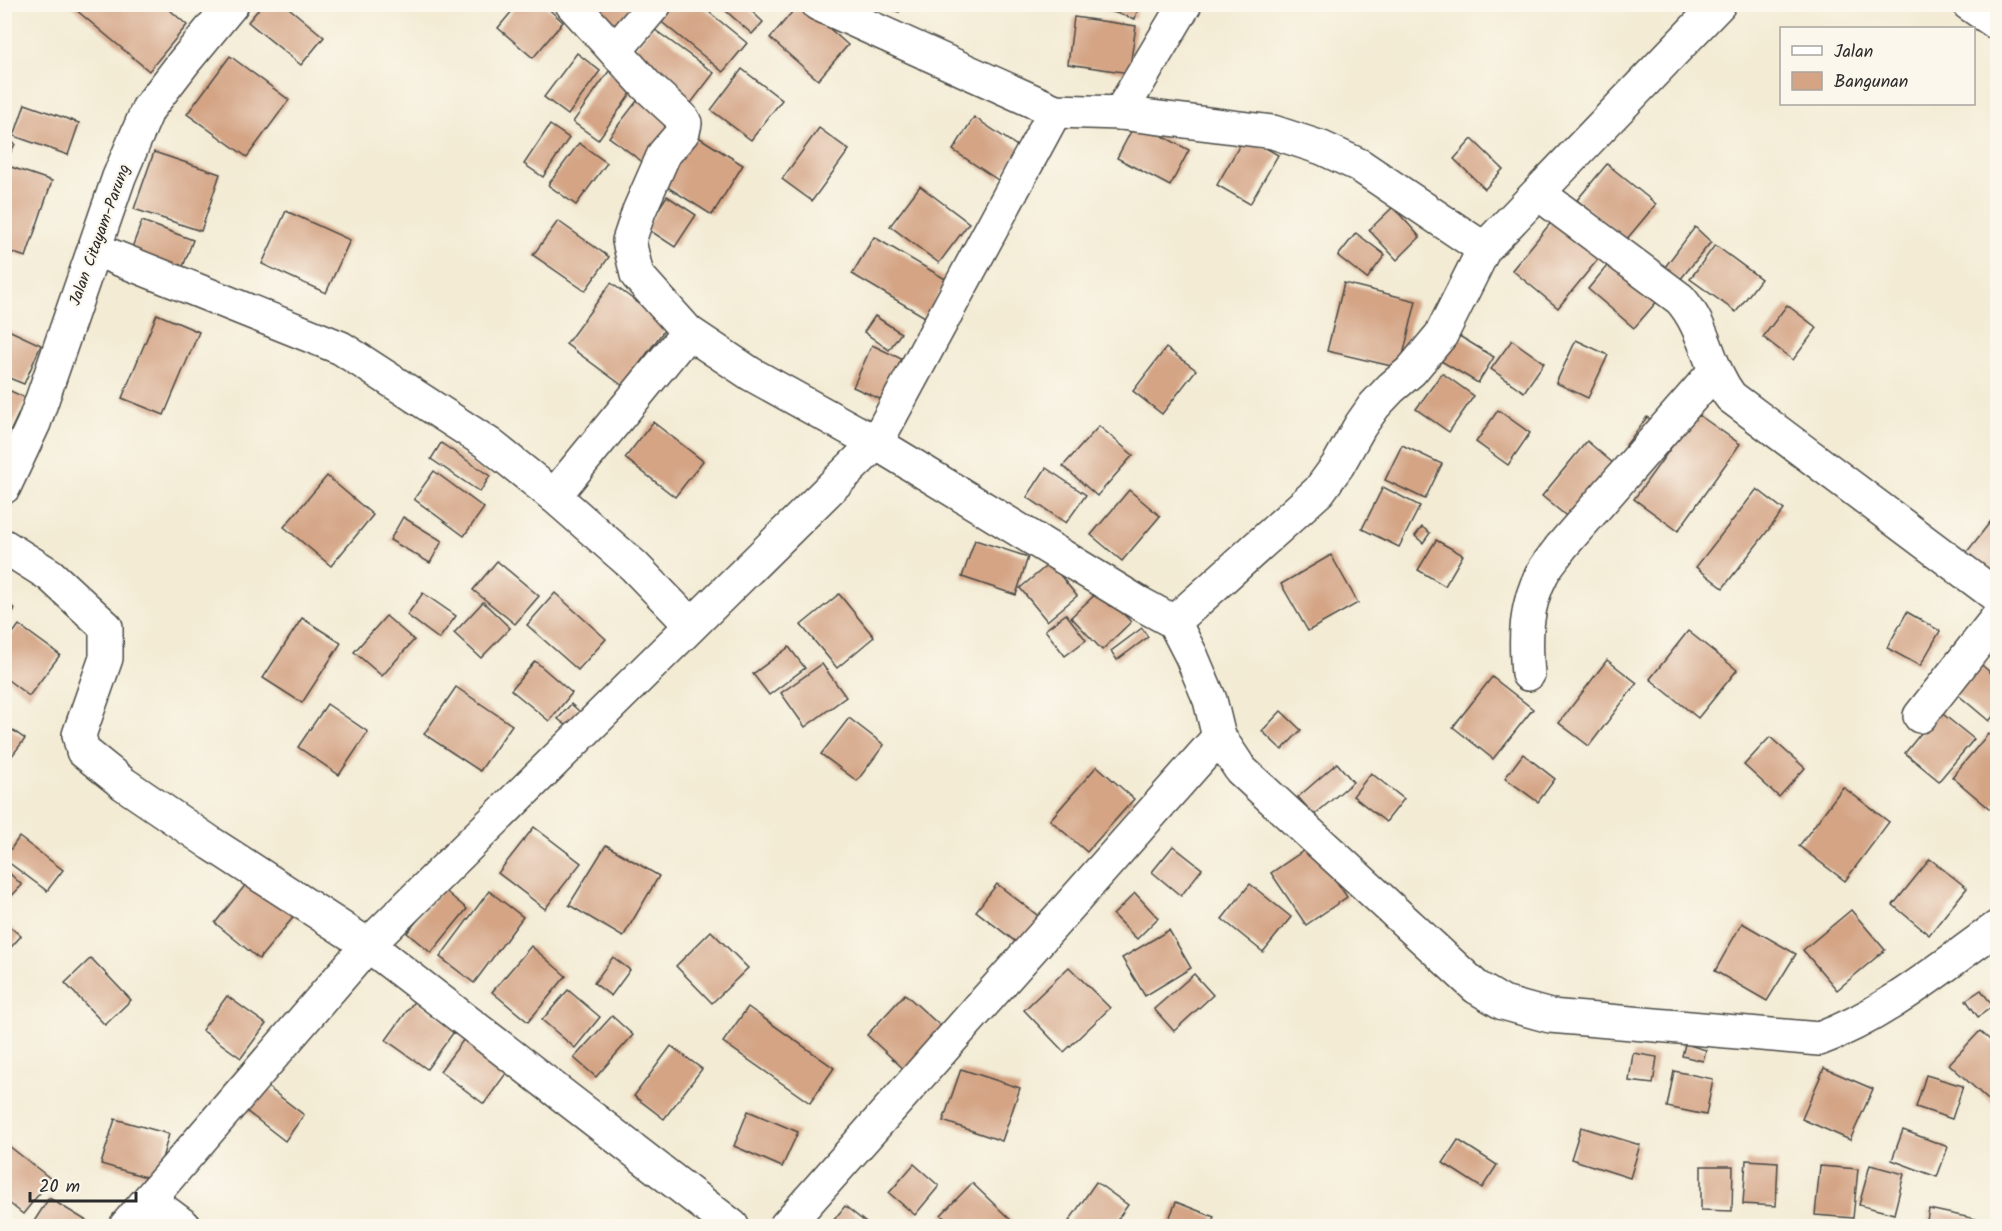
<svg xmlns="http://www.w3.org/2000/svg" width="2002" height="1231" viewBox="0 0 2002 1231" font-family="Kalam,sans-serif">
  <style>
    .building { fill: #d4a485 }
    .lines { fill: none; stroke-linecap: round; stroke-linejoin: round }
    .street-casing { stroke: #494844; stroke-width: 36 }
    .secondary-casing { stroke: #494844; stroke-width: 36 }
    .street { stroke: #fff; stroke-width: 33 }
    .secondary { stroke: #fff; stroke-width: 33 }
    .labels { text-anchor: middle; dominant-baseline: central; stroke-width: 4.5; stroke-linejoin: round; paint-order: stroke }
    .street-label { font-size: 16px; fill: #2b2b2b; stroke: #fbf7ec }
  </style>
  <rect width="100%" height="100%" fill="#fbf7ec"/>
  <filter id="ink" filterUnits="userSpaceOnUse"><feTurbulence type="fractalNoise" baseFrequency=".0167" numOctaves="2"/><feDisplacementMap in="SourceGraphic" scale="12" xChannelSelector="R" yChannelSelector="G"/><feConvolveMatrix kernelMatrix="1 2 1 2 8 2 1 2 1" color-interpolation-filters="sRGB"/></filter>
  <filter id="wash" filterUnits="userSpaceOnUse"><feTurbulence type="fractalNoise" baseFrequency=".008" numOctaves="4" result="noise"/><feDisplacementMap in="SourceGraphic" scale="24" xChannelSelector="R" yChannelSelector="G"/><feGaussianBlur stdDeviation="1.35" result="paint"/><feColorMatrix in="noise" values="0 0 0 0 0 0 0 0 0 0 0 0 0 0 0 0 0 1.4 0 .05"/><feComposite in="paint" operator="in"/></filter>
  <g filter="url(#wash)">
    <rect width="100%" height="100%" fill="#f3ebd4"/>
    <g id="blocks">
      <g class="building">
        <polygon points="69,4 163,4 187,25 149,71"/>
        <polygon points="263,4 284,4 324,37 301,65 248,22"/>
        <polygon points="518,4 543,4 563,22 533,58 498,28"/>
        <polygon points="590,4 642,4 621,30"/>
        <polygon points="662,4 699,4 747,43 723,72 653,15"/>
        <polygon points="718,4 744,4 763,22 752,34"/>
        <polygon points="799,4 802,4 848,45 818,80 770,38"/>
        <polygon points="876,4 902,4 899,12"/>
        <polygon points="1087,4 1139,4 1135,19"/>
        <polygon points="1074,17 1136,26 1129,73 1068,64"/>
        <polygon points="651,27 714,73 688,107 626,60"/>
        <polygon points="577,53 600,71 568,115 544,97"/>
        <polygon points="230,56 289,100 247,157 187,114"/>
        <polygon points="742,69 782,100 751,140 711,110"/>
        <polygon points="609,71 634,89 598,140 573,122"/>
        <polygon points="640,97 678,126 648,166 609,137"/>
        <polygon points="25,104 79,123 68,155 14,136"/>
        <polygon points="974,117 1020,148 998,180 953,150"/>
        <polygon points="1136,122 1189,150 1170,186 1117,158"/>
        <polygon points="550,125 569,138 543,177 524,164"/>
        <polygon points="819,128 849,150 812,201 782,179"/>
        <polygon points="692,133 743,165 712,215 661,183"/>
        <polygon points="1245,136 1278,155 1250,204 1217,185"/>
        <polygon points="5,139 15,144 5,164"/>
        <polygon points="1472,139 1503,169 1485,189 1454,159"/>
        <polygon points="579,143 607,163 576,205 548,185"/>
        <polygon points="154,152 220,174 201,231 134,209"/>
        <polygon points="1607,164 1656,204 1626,240 1577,200"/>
        <polygon points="11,167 52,181 26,257 4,250 4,187"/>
        <polygon points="920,186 969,223 939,263 890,226"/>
        <polygon points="667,196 696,215 675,247 646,228"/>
        <polygon points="1393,207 1420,237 1397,260 1369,230"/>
        <polygon points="286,211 350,240 326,293 262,264"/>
        <polygon points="1553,220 1599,258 1558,308 1512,270"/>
        <polygon points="142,221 193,240 181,272 130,253"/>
        <polygon points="558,221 609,257 585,291 533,255"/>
        <polygon points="1695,227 1711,242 1679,281 1662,271"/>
        <polygon points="1356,233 1385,255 1367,279 1338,256"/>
        <polygon points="874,237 947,280 925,317 852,274"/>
        <polygon points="1715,245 1761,279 1736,312 1690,279"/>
        <polygon points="1612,260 1659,299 1634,328 1588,289"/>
        <polygon points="611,283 668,325 623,386 566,344"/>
        <polygon points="1344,283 1416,301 1400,368 1327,351"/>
        <polygon points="1787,305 1817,328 1793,360 1763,337"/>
        <polygon points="157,314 199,332 164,415 122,398"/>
        <polygon points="875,316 901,333 889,350 864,332"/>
        <polygon points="4,328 41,345 24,384 4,376"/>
        <polygon points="1456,334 1494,357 1478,383 1441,361"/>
        <polygon points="1512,340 1544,363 1524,392 1491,369"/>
        <polygon points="1576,340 1608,355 1588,398 1556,383"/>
        <polygon points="872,345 908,362 889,403 853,387"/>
        <polygon points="1166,348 1196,370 1162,414 1133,391"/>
        <polygon points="1442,373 1474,396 1449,432 1416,409"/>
        <polygon points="4,388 26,398 4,445"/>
        <polygon points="1498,410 1530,433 1508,465 1476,442"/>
        <polygon points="1696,413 1740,444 1678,531 1634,499"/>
        <polygon points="1647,417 1658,425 1637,453 1626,445"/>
        <polygon points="653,422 703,461 675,497 625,458"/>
        <polygon points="1099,426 1133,455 1097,496 1063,466"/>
        <polygon points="1587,441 1614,464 1570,519 1542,496"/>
        <polygon points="441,443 490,476 480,492 431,459"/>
        <polygon points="1402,445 1442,464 1425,499 1385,480"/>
        <polygon points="1046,468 1086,495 1066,523 1027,497"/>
        <polygon points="434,471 484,508 464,536 414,499"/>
        <polygon points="327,476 373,515 331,566 284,527"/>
        <polygon points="1383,487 1420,506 1399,547 1362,529"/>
        <polygon points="1757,489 1784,510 1723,588 1696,567"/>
        <polygon points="1129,490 1160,516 1122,561 1091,535"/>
        <polygon points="1998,512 1998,577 1966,553"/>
        <polygon points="403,517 442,541 430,563 390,540"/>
        <polygon points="1422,527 1430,533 1423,543 1415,536"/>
        <polygon points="975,540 1028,557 1016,595 962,577"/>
        <polygon points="1436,540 1463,555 1445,586 1418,570"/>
        <polygon points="1331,555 1358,603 1308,631 1281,584"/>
        <polygon points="497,561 539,596 515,624 473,590"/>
        <polygon points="1050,563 1077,596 1047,621 1020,588"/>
        <polygon points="1100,590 1131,622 1102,650 1071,617"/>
        <polygon points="423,593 456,616 439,639 407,615"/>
        <polygon points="555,593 606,639 578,670 527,625"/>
        <polygon points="839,594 874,637 837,668 801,625"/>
        <polygon points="4,600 15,609 4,622"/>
        <polygon points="483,602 510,628 481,658 454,633"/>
        <polygon points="1907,612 1940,631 1920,666 1887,648"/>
        <polygon points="1066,614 1086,640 1065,656 1045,630"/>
        <polygon points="386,616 414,640 382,676 354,652"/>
        <polygon points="302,618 341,643 302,703 263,678"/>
        <polygon points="19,625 60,655 29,696 4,677 4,645"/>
        <polygon points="1142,628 1148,637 1117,660 1111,651"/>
        <polygon points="1688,631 1737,670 1698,718 1650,679"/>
        <polygon points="789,647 805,668 769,695 753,674"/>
        <polygon points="1607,660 1637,683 1589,746 1559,723"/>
        <polygon points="1976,660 1998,679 1998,711 1989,721 1951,689"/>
        <polygon points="535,661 572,693 549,721 511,690"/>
        <polygon points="822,664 846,697 805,727 781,693"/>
        <polygon points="1492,677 1533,709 1493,759 1453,727"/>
        <polygon points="456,687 512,725 480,771 424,734"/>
        <polygon points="327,704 368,732 339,775 298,747"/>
        <polygon points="571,704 580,712 567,726 558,719"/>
        <polygon points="1281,711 1301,730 1282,750 1262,731"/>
        <polygon points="1939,711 1974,739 1939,781 1905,753"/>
        <polygon points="849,718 884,745 857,781 821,754"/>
        <polygon points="4,724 25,739 4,766"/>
        <polygon points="1988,734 1998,742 1998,800 1990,809 1952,777"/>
        <polygon points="1770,737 1805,768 1779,797 1744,765"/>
        <polygon points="1523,754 1555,779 1538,802 1505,778"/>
        <polygon points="1337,763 1353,782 1314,815 1298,797"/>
        <polygon points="1097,766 1134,799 1087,852 1050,820"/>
        <polygon points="1371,773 1404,799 1386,822 1353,796"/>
        <polygon points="1843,787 1889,822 1845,881 1799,846"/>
        <polygon points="534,827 581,863 545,909 498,873"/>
        <polygon points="19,837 63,870 47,891 4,859"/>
        <polygon points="606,845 659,876 623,937 569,905"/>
        <polygon points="1312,845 1347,897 1306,925 1271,873"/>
        <polygon points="1173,846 1202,869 1181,896 1152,872"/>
        <polygon points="1930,859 1967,888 1929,935 1893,905"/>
        <polygon points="8,872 22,885 4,904 4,875"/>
        <polygon points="251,878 296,914 259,959 215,923"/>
        <polygon points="997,884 1046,922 1025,949 976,911"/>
        <polygon points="1250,884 1291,917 1263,952 1222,919"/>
        <polygon points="443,889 467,909 431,953 407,933"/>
        <polygon points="489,891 523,917 474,983 440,957"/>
        <polygon points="1135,893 1158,918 1137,939 1113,915"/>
        <polygon points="1851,910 1885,950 1837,990 1803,950"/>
        <polygon points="4,922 21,936 4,955"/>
        <polygon points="1742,923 1796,954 1767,1001 1715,971"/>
        <polygon points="1169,930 1191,968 1145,996 1122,958"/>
        <polygon points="711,931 748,968 712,1003 676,966"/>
        <polygon points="531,946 566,976 528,1022 492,992"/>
        <polygon points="613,957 630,970 611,996 594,983"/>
        <polygon points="91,958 131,1000 105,1025 65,983"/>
        <polygon points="1069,967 1110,1008 1064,1052 1024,1010"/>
        <polygon points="1194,974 1213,995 1174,1031 1154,1009"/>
        <polygon points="568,990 600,1017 575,1048 542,1020"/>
        <polygon points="1981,990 1993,1006 1978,1017 1966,1000"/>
        <polygon points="905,994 946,1031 908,1073 867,1035"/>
        <polygon points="227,996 266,1024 241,1058 202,1030"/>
        <polygon points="415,1000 456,1029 427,1069 386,1040"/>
        <polygon points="748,1007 834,1068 810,1103 723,1042"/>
        <polygon points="612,1016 633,1035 596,1077 574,1058"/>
        <polygon points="1980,1031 1998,1047 1998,1109 1949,1064"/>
        <polygon points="464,1039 507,1072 484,1104 440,1071"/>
        <polygon points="1685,1044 1706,1050 1703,1061 1682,1056"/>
        <polygon points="671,1046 702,1069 664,1119 634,1096"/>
        <polygon points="1633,1053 1657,1057 1653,1084 1629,1081"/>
        <polygon points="1824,1068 1873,1089 1850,1140 1802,1119"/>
        <polygon points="961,1069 1020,1088 1002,1141 943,1121"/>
        <polygon points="1674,1071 1713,1079 1706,1115 1667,1107"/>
        <polygon points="1926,1075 1963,1086 1952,1119 1916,1107"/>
        <polygon points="261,1082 304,1115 285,1141 241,1107"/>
        <polygon points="748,1111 798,1132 782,1167 734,1146"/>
        <polygon points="115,1119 169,1134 156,1180 101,1164"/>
        <polygon points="1581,1127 1640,1145 1630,1178 1571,1159"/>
        <polygon points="1903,1130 1948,1147 1937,1177 1892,1160"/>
        <polygon points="1458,1140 1497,1165 1482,1188 1443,1163"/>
        <polygon points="4,1142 51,1179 23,1214 4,1199"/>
        <polygon points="1746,1160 1778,1162 1776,1206 1743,1204"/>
        <polygon points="914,1164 939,1186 915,1215 889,1193"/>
        <polygon points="1870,1165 1904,1174 1894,1214 1859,1205"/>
        <polygon points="1701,1166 1733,1166 1732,1211 1701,1210"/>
        <polygon points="1820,1166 1858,1169 1853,1218 1815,1215"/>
        <polygon points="1096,1182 1128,1205 1113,1226 1076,1226 1069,1221"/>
        <polygon points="972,1183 1017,1226 953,1226 941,1215"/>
        <polygon points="49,1198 95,1226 31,1226"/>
        <polygon points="1176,1202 1214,1217 1210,1226 1166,1226"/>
        <polygon points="845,1206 870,1226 829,1226"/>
        <polygon points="1929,1209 1976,1219 1974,1226 1926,1226"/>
      </g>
    </g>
  </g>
  <g filter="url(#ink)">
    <use href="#blocks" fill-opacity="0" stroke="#494844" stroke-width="1.5"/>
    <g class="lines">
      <defs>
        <g id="street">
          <path d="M572 4 647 86 682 118 685 123 683 132 664 154 639 211 629 241 637 275 688 332 751 374 876 443 1139 603 1174 622 1191 655 1210 700 1219 737 1241 770 1476 987 1503 1003 1550 1016 1819 1039C1885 1015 1941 967 1998 927"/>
          <polyline points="818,4 1055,111 1120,113 1273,132 1322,148 1359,165 1484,249"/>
          <polyline points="1969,4 1998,24"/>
          <polyline points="615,51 655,4"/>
          <polyline points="1120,113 1185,4"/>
          <path d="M1538 193 1680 299C1706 328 1707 366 1731 397L1998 597"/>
          <polyline points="94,249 341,348 489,444 554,496 634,566 691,625"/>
          <polyline points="554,496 688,332"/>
          <polyline points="4,546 50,575 106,627 106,658 79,735 83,751 124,784 212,844 368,945 732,1226"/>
          <polyline points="1174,622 1319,491 1338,465 1360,426 1374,406 1391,388 1411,371 1441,335 1484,249 1719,4"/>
          <path d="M1528 674C1525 639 1525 606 1542 574 1547 564 1555 556 1561 547L1714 372"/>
          <polyline points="1920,716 1998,617"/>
          <polyline points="149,1200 184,1226"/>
          <polyline points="126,1226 368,945 876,443 1055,111"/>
          <polyline points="786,1226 1219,737"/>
        </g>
        <polyline id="secondary" points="4,487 34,423 119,177 148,109 184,62 232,4"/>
      </defs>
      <use href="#street" class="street-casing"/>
      <use href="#secondary" class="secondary-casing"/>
      <use href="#street" class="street"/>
      <use href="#secondary" class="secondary"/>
    </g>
  </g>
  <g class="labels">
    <g class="street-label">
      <text transform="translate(100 235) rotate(-70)">Jalan Citayam-Parung</text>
    </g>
  </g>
  <rect width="2002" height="1231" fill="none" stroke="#fbf7ec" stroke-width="24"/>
  <rect x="1780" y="27" width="195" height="78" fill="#fbf7ec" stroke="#a8a59f" stroke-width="1.5"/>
  <rect x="1792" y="46" width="30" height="9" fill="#ffffff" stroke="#a8a59f" stroke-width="1.5"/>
  <text x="1834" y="57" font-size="18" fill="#2b2b2b">Jalan</text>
  <rect x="1792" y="72" width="30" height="18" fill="#d4a485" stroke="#a8a59f" stroke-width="1.5"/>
  <text x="1834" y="87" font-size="18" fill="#2b2b2b">Bangunan</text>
  <path d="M30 1192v9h106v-9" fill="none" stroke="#2b2b2b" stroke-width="3"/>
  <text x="39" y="1192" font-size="18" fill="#2b2b2b" stroke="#fbf7ec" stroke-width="4.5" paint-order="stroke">20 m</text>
</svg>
